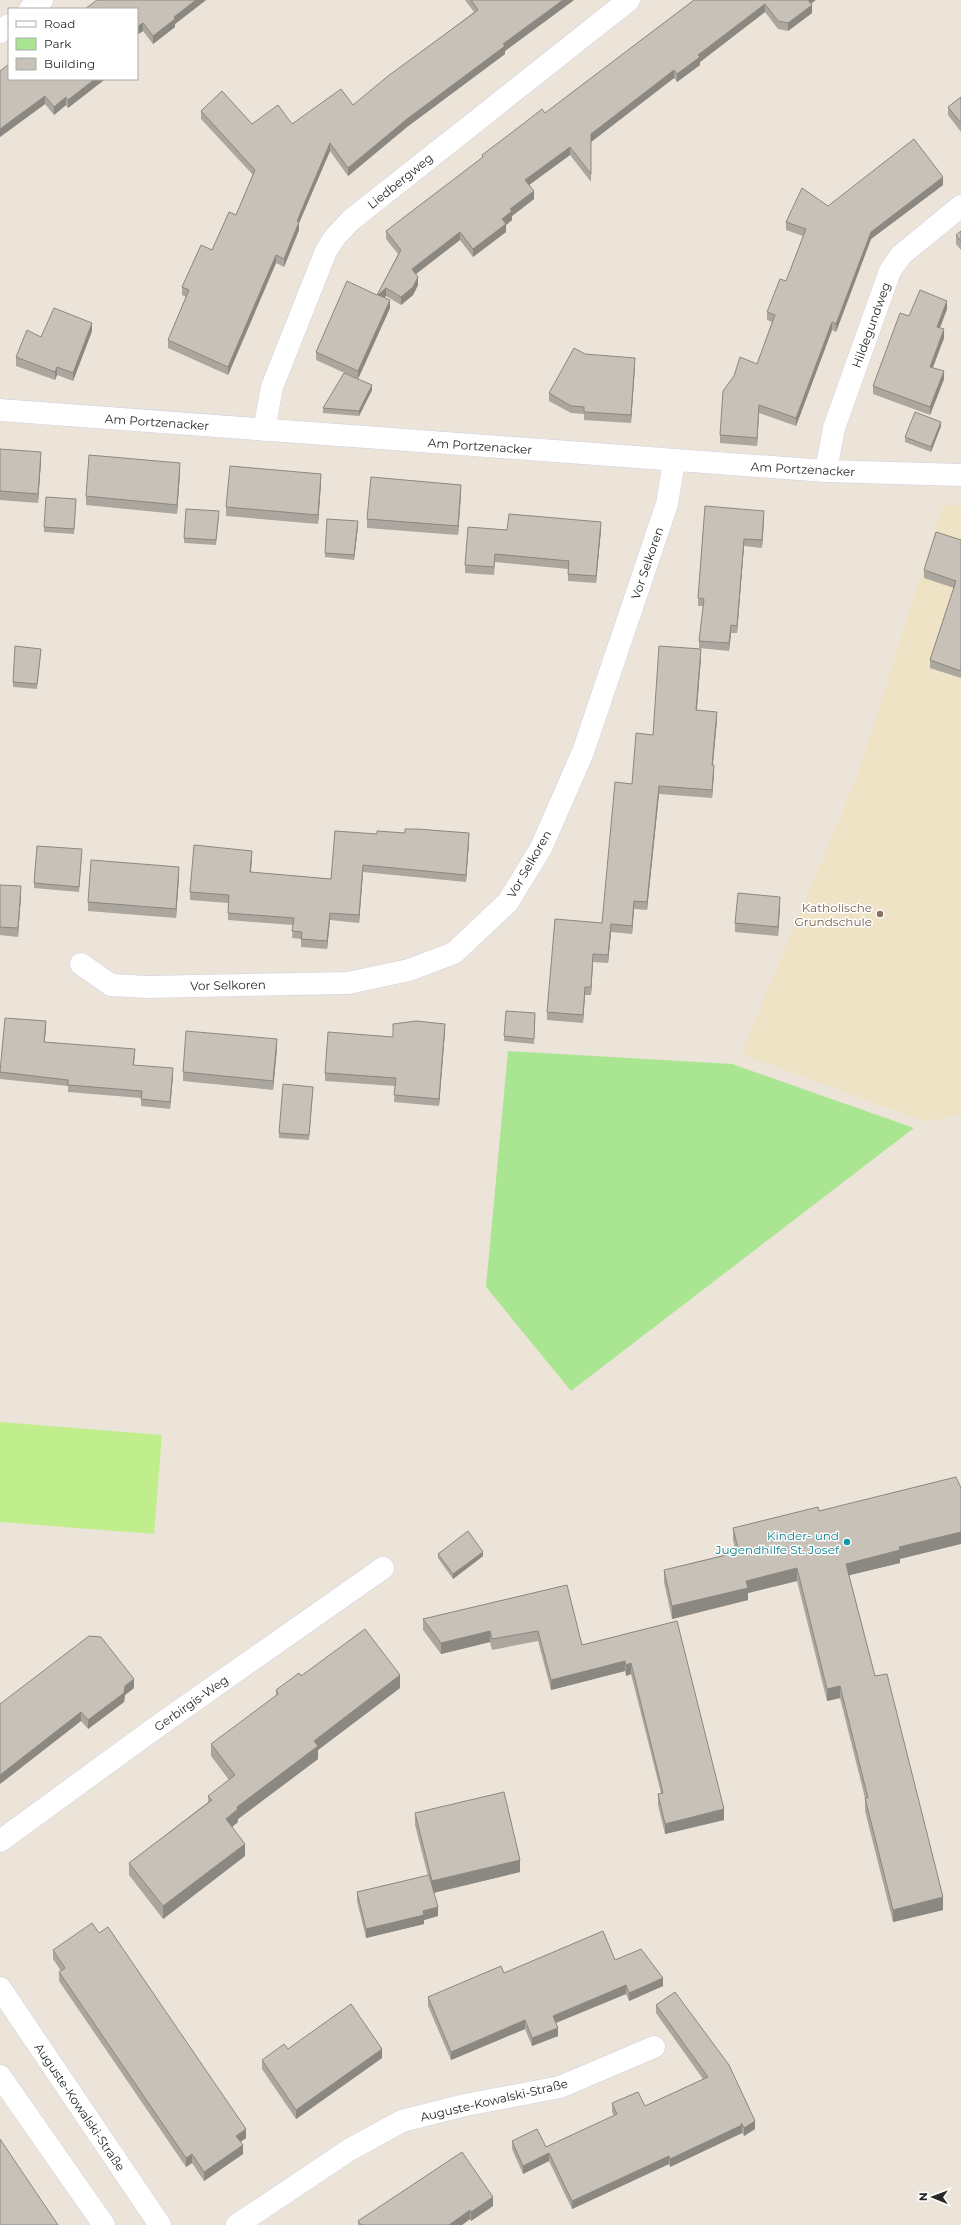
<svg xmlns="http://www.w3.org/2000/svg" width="961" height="2225" viewBox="0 0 961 2225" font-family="Montserrat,sans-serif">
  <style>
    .education { fill: #efe3c6 }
    .green { fill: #aae691 }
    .pitch { fill: #c0ee8c }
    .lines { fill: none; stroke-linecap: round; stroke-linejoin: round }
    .street-casing { stroke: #ced1e2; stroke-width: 23 }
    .street { stroke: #fff; stroke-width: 22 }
    .wall { fill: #aba69e }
    .shaded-wall { fill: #8b8781 }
    .building { fill: #c7c1b8; stroke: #8b8781 }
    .education-dot { fill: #8d6e63; stroke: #fff; stroke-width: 1.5 }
    .culture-dot { fill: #0f9aa8; stroke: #fff; stroke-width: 1.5 }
    .labels { text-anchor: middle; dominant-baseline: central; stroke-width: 3; stroke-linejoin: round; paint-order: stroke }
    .street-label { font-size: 12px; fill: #282828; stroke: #fff }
    .education-label { font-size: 12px; fill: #785e54; stroke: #fff; text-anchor: end }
    .culture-label { font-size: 12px; fill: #0d838f; stroke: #fff; text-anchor: end }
  </style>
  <rect width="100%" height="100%" fill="#ece4d8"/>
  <polygon class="education" points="943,505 961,505 961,1114 926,1122 741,1054 858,774"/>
  <polygon class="green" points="508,1051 732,1064 914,1128 571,1391 486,1287"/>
  <polygon class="pitch" points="0,1422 162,1435 154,1534 0,1522"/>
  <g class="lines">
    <defs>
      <g id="street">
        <polyline points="30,9 42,0"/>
        <polyline points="0,32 9,25"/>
        <polyline points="0,410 826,471 961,475"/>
        <polyline points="264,430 272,387 326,251 335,237 351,220 629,0"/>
        <polyline points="826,471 834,428 890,271 901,255 961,206"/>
        <polyline points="81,964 111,985 147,987 348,983 409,970 454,953 508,902 541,848 583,752 667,504 674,461"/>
        <polyline points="0,1841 158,1726 383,1568"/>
        <polyline points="0,1988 160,2225"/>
        <polyline points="0,2076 104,2225"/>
        <polyline points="237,2225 349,2150 402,2121 465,2105 560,2087 654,2047"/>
      </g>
    </defs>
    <use href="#street" class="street-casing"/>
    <use href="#street" class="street"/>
  </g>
  <g class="wall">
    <polygon points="97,0 206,0 175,24 175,27 153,44 143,31 137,35 137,9"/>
    <polygon points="465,0 574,0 505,51 505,54 407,127 348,176 330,151 299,223 299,230 284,267 276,263 228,375 168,348 168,340 186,297 182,295 182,287 212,250 236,215 253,175 201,119 201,111 252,124 292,124 353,105 474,12"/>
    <polygon points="694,0 811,4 812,13 788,31 778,29 765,12 700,62 700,65 677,82 674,78 591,142 591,182 570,155 529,185 534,199 512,216 512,220 506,225 506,232 473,257 460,240 416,274 418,285 413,295 401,305 386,296 384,298 390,308 358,379 316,360 316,352 377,295 398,254 386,239 386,231 482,158 482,155 545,113"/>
    <polygon points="0,71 104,79 104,80 68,108 66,105 54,115 45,104 0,137"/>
    <polygon points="961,97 961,132 948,115 948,107"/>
    <polygon points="943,185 871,239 836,332 832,330 796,426 759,413 757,446 720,443 720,435 757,364 772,322 767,320 767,312 786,281 803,236 786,230 786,222 828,206"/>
    <polygon points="961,231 961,250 956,244 956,235"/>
    <polygon points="947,309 940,328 944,338 933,367 944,379 930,415 873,394 873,386 909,316"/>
    <polygon points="92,331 73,381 57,375 55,380 16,366 16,357 41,337"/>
    <polygon points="585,354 635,365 631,423 584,420 584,414 571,413 549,401 549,393"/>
    <polygon points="372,390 359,416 323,413 323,408"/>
    <polygon points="941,426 931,452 905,442 905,437"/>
    <polygon points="0,449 41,461 38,503 0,500"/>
    <polygon points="180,472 177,514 86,505 86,496"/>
    <polygon points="321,483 318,524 226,516 226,507"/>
    <polygon points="461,494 458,535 367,528 367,519"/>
    <polygon points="76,504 74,534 44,532 44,527"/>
    <polygon points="705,506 764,519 762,548 744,546 737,633 731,633 729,651 699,648 699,641 703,606 698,606 698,598"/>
    <polygon points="219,515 216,545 184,543 184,538"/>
    <polygon points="358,526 354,560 325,557 325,553"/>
    <polygon points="507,530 601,530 596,583 568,581 568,569 495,562 494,575 465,573 465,565"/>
    <polygon points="961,540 961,678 930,668 930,660 954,588 924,578 924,570"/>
    <polygon points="41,653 37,689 13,687 13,682"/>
    <polygon points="701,657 697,710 717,719 713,765 714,773 712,798 659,794 647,910 634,909 632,934 611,932 608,963 593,962 591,995 585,995 583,1023 547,1020 547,1012 602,923 632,784 653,735"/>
    <polygon points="335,831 469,841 466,882 363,872 359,923 330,920 327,949 301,947 301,939 292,938 293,925 228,920 228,903 190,900 190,892 252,858 251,872 331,879"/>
    <polygon points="82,853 79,892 34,888 34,883"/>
    <polygon points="179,876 176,918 88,911 88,902"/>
    <polygon points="0,885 21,895 18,937 0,935"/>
    <polygon points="780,906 778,936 735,932 735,923"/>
    <polygon points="535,1018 534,1044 504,1041 504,1036"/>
    <polygon points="46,1028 44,1042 135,1056 134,1065 173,1075 170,1109 141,1106 141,1098 68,1092 68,1086 0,1079 0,1072"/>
    <polygon points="445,1031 439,1106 394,1102 395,1086 325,1081 325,1073 393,1037"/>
    <polygon points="277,1048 273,1090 183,1081 183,1072"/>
    <polygon points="313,1091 309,1140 279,1138 279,1133"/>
    <polygon points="819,1511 900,1559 900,1563 849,1575 875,1676 943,1910 893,1922 865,1811 865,1798 840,1698 827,1701 797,1581 748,1593 748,1600 672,1619 664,1582 664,1570 736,1552 733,1540 733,1528"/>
    <polygon points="438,1554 483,1556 453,1579 438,1558"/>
    <polygon points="567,1585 582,1645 677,1621 724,1820 665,1834 658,1805 658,1794 661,1793 631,1674 626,1676 625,1671 551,1690 538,1641 492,1650 490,1642 441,1654 423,1630 423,1619"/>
    <polygon points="89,1636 134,1688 125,1695 124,1702 88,1729 81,1721 0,1784"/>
    <polygon points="301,1676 400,1688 318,1750 318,1759 238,1819 238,1822 232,1827 245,1856 163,1919 129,1875 129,1863 208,1802 208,1796 229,1780 211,1756 211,1744 276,1696 276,1690"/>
    <polygon points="415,1813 520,1872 434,1893 438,1916 424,1920 424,1924 366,1938 357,1901 357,1892 428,1876 415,1825"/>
    <polygon points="53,1950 246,2138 240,2142 243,2154 204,2181 192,2163 186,2167 59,1981 59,1972 61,1971 53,1959"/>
    <polygon points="615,1960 663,1986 629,2001 626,1994 556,2023 558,2036 532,2046 525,2029 451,2060 428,2006 428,1997 504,1973"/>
    <polygon points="656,2005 755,2129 744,2136 742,2133 670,2167 669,2164 572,2209 549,2161 523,2174 512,2149 512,2141 546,2147 614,2116 612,2112 612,2103 645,2106 703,2079 656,2013"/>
    <polygon points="288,2049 382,2058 296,2119 262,2069 262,2060"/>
    <polygon points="493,2206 471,2221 470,2219 462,2225 358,2225 358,2221"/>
  </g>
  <g class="shaded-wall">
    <polygon points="196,0 206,0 175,24 175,27 153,44 153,36 174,17"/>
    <polygon points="563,0 574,0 505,51 505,54 407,127 348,176 348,168 407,119 503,44"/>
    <polygon points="807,0 816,0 807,7"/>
    <polygon points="765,4 765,12 700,62 700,65 677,82 677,74 698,55"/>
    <polygon points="812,5 812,13 788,31 788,23"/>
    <polygon points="143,23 143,31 137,35 137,27"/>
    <polygon points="674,70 674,78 591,142 591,182 591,134"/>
    <polygon points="95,79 104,79 104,80 68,108 68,100"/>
    <polygon points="45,96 45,104 0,137 0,129"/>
    <polygon points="66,97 66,105 54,115 54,107"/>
    <polygon points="330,143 330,151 299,223 299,230 284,267 284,259 297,221"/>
    <polygon points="570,147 570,155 525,188 525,180"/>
    <polygon points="943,177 943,185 871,239 836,332 836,324 871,232"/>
    <polygon points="534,191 534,199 512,216 512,220 506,225 506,232 473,257 473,249 502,219 510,209"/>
    <polygon points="460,232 460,240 412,277 412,269"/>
    <polygon points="276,255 276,263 228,375 228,367"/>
    <polygon points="418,277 418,285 413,295 401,305 401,297"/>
    <polygon points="386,288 386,296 378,303 378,295"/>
    <polygon points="390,300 390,308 358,379 358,371"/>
    <polygon points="947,301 947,309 937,335 937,327"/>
    <polygon points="832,322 832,330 796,426 796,418"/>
    <polygon points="92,323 92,331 73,381 73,373"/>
    <polygon points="944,329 944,338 930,375 930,367"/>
    <polygon points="635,358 635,365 631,423 631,415"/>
    <polygon points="57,367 57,375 55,380 55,372"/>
    <polygon points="944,371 944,379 930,415 930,407"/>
    <polygon points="372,385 372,390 359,416 359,411"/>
    <polygon points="759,405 759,413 757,446 757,438"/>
    <polygon points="941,422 941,426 931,452 931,447"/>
    <polygon points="41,452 41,461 38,503 38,494"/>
    <polygon points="180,463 180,472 177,514 177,505"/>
    <polygon points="321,474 321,483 318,524 318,515"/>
    <polygon points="461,485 461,494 458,535 458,526"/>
    <polygon points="764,511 764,519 762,548 762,540"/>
    <polygon points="358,521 358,526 354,560 354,555"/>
    <polygon points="601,522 601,530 596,583 596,576"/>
    <polygon points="744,539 744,546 737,633 737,626"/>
    <polygon points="731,625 731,633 729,651 729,643"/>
    <polygon points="701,649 701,657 696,718 696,710"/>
    <polygon points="717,712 717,719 712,773 712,765"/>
    <polygon points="714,765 714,773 712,798 712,790"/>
    <polygon points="659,786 659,794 647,910 647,902"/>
    <polygon points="469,833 469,841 466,882 466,875"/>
    <polygon points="252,851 252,858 250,880 250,872"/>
    <polygon points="363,865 363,872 359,923 359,915"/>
    <polygon points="179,867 179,876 176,918 176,909"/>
    <polygon points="21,886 21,895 18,937 18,928"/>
    <polygon points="780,897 780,906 778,936 778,927"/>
    <polygon points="634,901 634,909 632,934 632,926"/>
    <polygon points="330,913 330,920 327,949 327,941"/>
    <polygon points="611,924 611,932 608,963 608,955"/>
    <polygon points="593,954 593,962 591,995 591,987"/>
    <polygon points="585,987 585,995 583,1023 583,1015"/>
    <polygon points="46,1021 46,1028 44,1049 44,1042"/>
    <polygon points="445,1024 445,1031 439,1106 439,1099"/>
    <polygon points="277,1039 277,1048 273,1090 273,1081"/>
    <polygon points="173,1068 173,1075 170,1109 170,1102"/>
    <polygon points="961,1532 961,1544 900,1559 900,1563 846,1576 846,1564 899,1547"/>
    <polygon points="483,1552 483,1556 453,1579 453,1574"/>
    <polygon points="797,1568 797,1581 748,1593 748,1600 672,1619 672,1606 746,1581"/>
    <polygon points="490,1631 490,1642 441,1654 441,1643"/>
    <polygon points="625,1661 625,1671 551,1690 551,1680"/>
    <polygon points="631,1663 631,1674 626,1676 626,1665"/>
    <polygon points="400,1675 400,1688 318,1750 318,1759 238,1819 238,1822 226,1832 226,1819 237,1807 314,1741"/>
    <polygon points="134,1679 134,1688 125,1695 124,1702 88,1729 88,1720 125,1686"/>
    <polygon points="840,1686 840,1698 827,1701 827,1689"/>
    <polygon points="81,1712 81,1721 0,1784 0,1775"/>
    <polygon points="724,1809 724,1820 665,1834 665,1824"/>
    <polygon points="245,1844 245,1856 163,1919 163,1906"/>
    <polygon points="520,1860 520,1872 432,1893 432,1881"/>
    <polygon points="943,1897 943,1910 893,1922 893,1910"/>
    <polygon points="438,1907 438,1916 424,1920 424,1924 366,1938 366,1929 423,1911"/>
    <polygon points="663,1978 663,1986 629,2001 629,1993"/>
    <polygon points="626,1985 626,1994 553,2024 553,2016"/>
    <polygon points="525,2020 525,2029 451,2060 451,2052"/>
    <polygon points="558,2028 558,2036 532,2046 532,2038"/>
    <polygon points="382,2049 382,2058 296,2119 296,2110"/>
    <polygon points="755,2121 755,2129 744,2136 744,2128"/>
    <polygon points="742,2125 742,2133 670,2167 670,2159"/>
    <polygon points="246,2129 246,2138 236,2145 236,2136"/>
    <polygon points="243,2145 243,2154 204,2181 204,2172"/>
    <polygon points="549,2153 549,2161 523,2174 523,2166"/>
    <polygon points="192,2154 192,2163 186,2167 186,2158"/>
    <polygon points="669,2156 669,2164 572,2209 572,2201"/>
    <polygon points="493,2197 493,2206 471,2221 471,2212"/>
    <polygon points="470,2210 470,2219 462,2225 449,2225"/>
  </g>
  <g class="building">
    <polygon points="97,0 196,0 174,17 175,19 153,36 143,23 137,27 137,9 85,9"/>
    <polygon points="471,0 563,0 503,44 505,46 407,119 348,168 330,143 297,221 299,222 284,259 276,255 228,367 168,340 189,290 182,287 201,245 212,250 229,212 236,215 255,170 201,111 222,91 252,124 278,105 292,124 341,89 353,105 388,76 478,10"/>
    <polygon points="694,0 808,0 812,5 788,23 778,21 765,4 698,55 700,57 677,74 674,70 591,134 591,174 570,147 525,180 534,191 510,209 512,211 502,219 506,224 473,249 460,232 412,269 418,277 413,287 401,297 386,288 378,295 390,300 358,371 316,352 347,281 377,295 401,250 386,231 483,157 482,155 523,124 542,109 545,113"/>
    <polygon points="9,64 9,79 95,79 68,100 66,97 54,107 45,96 0,129 0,71"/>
    <polygon points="961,97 961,123 948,107"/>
    <polygon points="914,139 943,177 871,232 836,324 832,322 796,418 759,405 757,438 720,435 723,391 734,376 740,357 757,364 775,315 767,312 780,279 786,281 806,229 786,222 802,188 828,206"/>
    <polygon points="961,231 961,241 956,235"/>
    <polygon points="920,290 947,301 937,327 944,329 930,367 944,371 930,407 873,386 900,313 909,316"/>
    <polygon points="54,308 92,323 73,373 57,367 55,372 16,357 27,330 41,337"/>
    <polygon points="574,348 585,354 635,358 631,415 584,412 584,407 571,406 549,393"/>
    <polygon points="344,373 372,385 359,411 323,408"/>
    <polygon points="915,412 941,422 931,447 905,437"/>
    <polygon points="0,449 41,452 38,494 0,491"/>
    <polygon points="89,455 180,463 177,505 86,496"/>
    <polygon points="230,466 321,474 318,515 226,507"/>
    <polygon points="371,477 461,485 458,526 367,519"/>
    <polygon points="46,497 76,499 74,529 44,527"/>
    <polygon points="705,506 764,511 762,540 744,539 737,626 731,625 729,643 699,641 704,599 698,598"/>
    <polygon points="186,509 219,511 216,540 184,538"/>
    <polygon points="509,514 601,522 596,576 568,574 569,561 495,554 494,567 465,565 468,527 507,530"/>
    <polygon points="327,519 358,521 354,555 325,553"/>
    <polygon points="936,532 961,540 961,671 930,660 956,581 924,570"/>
    <polygon points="15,646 41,649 37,684 13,682"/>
    <polygon points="659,646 701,649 696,710 717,712 712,765 714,765 712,790 659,786 647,902 634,901 632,926 611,924 608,955 593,954 591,987 585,987 583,1015 547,1012 555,919 602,923 615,782 632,784 636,733 653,735"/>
    <polygon points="405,829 417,829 469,833 466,875 363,865 359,915 330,913 327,941 301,939 302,932 292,931 294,918 228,913 229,895 190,892 194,845 252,851 250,872 331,879 335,831 377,834 377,831 405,833"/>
    <polygon points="37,846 82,849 79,887 34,883"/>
    <polygon points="91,860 179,867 176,909 88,902"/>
    <polygon points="0,885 21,886 18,928 0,927"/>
    <polygon points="738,893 780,897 778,927 735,923"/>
    <polygon points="506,1011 535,1013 534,1039 504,1036"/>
    <polygon points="5,1018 46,1021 44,1042 135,1049 133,1065 173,1068 170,1102 141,1099 142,1091 68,1085 68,1080 0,1072"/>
    <polygon points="416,1021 445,1024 439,1099 394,1095 396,1078 325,1073 328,1032 393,1037 393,1024"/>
    <polygon points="186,1031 277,1039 273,1081 183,1072"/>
    <polygon points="283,1084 313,1087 309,1135 279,1133"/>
    <polygon points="956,1477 961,1488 961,1532 899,1547 900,1550 846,1564 875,1676 887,1674 943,1897 893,1910 865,1798 868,1798 840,1686 827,1689 797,1568 746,1581 748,1588 672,1606 664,1570 739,1552 733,1528 818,1507 819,1511"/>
    <polygon points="468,1531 483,1552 453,1574 438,1554"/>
    <polygon points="567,1585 582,1645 677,1621 724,1809 665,1824 658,1794 663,1793 631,1663 626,1665 625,1661 551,1680 538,1631 492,1639 490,1631 441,1643 423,1619"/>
    <polygon points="365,1629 400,1675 314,1741 318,1746 237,1807 238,1809 226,1819 245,1844 163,1906 129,1863 212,1800 208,1796 235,1775 211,1744 278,1694 276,1690 299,1673 301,1676"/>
    <polygon points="89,1636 101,1637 134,1679 125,1686 124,1693 88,1720 81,1712 0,1775 0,1704"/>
    <polygon points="504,1792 520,1860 432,1881 415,1813"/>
    <polygon points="429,1875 438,1907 423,1911 424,1915 366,1929 357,1892"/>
    <polygon points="92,1923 99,1933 108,1927 246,2129 236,2136 243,2145 204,2172 192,2154 186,2158 59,1972 65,1968 53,1950"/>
    <polygon points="603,1931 615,1960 641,1949 663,1978 629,1993 626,1985 553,2016 558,2028 532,2038 525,2020 451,2052 428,1997 501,1966 504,1973"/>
    <polygon points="675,1992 729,2065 755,2121 744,2128 741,2123 742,2125 670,2159 669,2156 572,2201 549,2153 523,2166 512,2141 537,2129 546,2147 617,2114 612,2103 638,2092 645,2106 708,2077 656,2005"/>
    <polygon points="351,2004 382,2049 296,2110 262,2060 284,2044 288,2049"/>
    <polygon points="0,2139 58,2225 0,2225"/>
    <polygon points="462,2152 493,2197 471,2212 470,2210 449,2225 361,2225 358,2221"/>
  </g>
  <circle class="education-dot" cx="880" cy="914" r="4"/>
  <circle class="culture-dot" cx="847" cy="1542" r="4"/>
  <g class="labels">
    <g class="street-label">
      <text transform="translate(400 181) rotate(-39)">Liedbergweg</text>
      <text transform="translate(871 325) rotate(-70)">Hildegundweg</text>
      <text transform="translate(157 422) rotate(4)">Am Portzenacker</text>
      <text transform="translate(480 446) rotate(4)">Am Portzenacker</text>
      <text transform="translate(803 469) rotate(3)">Am Portzenacker</text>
      <text transform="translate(647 563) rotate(-71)">Vor Selkoren</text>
      <text transform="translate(529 864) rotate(-60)">Vor Selkoren</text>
      <text transform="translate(228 985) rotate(-1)">Vor Selkoren</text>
      <text transform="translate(191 1703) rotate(-35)">Gerbirgis-Weg</text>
      <text transform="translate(494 2100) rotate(-13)">Auguste-Kowalski-Straße</text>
      <text transform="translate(80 2107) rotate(56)">Auguste-Kowalski-Straße</text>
    </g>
    <g class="education-label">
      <text x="872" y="907">Katholische<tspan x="872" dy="14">Grundschule</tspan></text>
    </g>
    <g class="culture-label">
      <text x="839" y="1535">Kinder- und<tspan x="839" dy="14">Jugendhilfe St. Josef</tspan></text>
    </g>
  </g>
  <rect x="8" y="8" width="130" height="72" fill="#ffffff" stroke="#a9a9a9"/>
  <rect x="16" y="21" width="20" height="6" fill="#ffffff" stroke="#a9a9a9"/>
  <text x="44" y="28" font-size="12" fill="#282828">Road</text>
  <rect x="16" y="38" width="20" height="12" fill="#aae691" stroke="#a9a9a9"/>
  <text x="44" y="48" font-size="12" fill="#282828">Park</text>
  <rect x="16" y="58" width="20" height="12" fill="#c7c1b8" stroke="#a9a9a9"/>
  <text x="44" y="68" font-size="12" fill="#282828">Building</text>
  <g transform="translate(933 2197) rotate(271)" stroke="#ffffff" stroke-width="3" paint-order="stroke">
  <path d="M0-3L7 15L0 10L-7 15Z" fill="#282828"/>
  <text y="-6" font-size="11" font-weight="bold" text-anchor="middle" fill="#282828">N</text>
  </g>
</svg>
